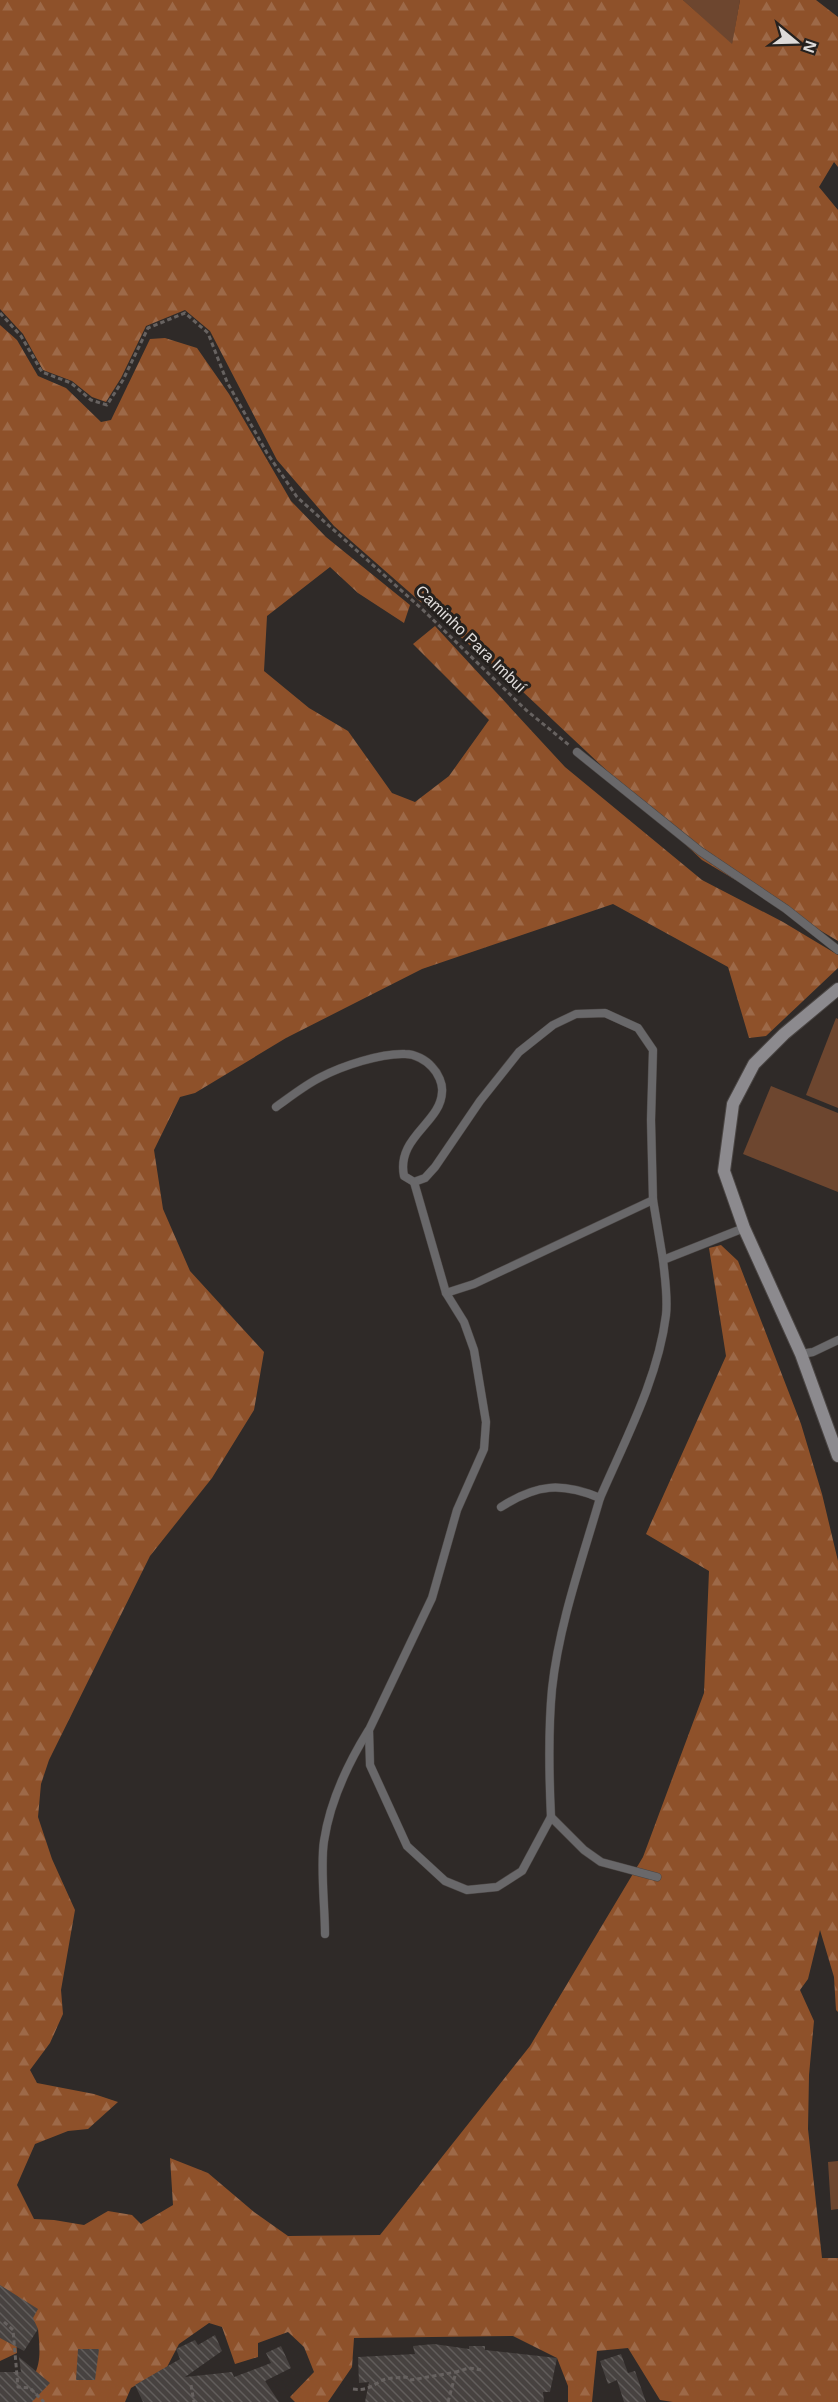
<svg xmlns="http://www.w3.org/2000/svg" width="838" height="2402" viewBox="0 0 838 2402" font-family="Helvetica,sans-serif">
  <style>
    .grass { fill: #6d462f }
    .forest { fill: url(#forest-firs) }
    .building { fill: url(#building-back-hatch) }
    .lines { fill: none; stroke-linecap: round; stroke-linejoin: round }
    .lane-casing { stroke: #4b4644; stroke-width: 9 }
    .secondary-casing { stroke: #4b4644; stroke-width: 14 }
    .path { stroke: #676260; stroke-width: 3; stroke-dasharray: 4.5 3; stroke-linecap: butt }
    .lane { stroke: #69686a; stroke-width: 8 }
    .secondary { stroke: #8c8a8e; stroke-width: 12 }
    .labels { text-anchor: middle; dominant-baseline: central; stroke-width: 6; stroke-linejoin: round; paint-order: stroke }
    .street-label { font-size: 16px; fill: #dedbd9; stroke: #25211e }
  </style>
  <defs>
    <pattern id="forest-firs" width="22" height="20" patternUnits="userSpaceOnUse" patternTransform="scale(1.5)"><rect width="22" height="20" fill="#8e512a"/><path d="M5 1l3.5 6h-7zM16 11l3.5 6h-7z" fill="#9d6948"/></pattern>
    <pattern id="building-back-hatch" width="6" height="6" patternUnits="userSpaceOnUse" patternTransform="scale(1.5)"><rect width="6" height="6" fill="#474240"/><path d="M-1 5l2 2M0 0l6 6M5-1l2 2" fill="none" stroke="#615d5b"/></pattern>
  </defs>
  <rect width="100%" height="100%" fill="#2f2a28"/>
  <g class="grass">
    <polygon points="683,0 740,0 732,45"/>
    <polygon points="836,1018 838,1019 838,1108 806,1095"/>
    <polygon points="771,1086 838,1113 838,1192 743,1154"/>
    <polygon points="838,2161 838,2209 831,2210 828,2162"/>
  </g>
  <g class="forest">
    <polygon points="0,0 683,0 732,44 740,0 816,0 838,17 838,167 834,162 819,187 838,210 838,941 702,860 522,691 334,526 277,460 210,331 185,310 146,326 121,378 106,402 92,397 72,381 43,370 23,334 0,309"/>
    <path d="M0 325 17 340 38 376 66 388 101 422 111 420 150 339 165 338 197 348 229 394 291 501 326 537 410 605 404 623 358 593 330 567 267 616 264 671 309 708 348 731 392 793 415 802 449 776 489 720 413 644 435 626 565 767 702 880 783 922 838 955V968L766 1036 749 1038 728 967 613 904 422 969 286 1038 195 1093 180 1097 154 1150 163 1209 190 1271 264 1352 254 1410 212 1478 150 1556 49 1760 41 1784 38 1817 52 1859 75 1910 61 1990 63 2014 50 2043 30 2070 37 2083 94 2094 118 2102 88 2129 68 2131 35 2144 17 2185 34 2219 54 2220 84 2225 108 2211 132 2215 141 2224 173 2205 170 2158 208 2173 254 2212 288 2236 380 2235 530 2046 643 1857 704 1693 709 1571 646 1534 726 1356 709 1248 721 1245 738 1261 801 1424 822 1494 838 1561V2012L836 2010 834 1977 820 1930 808 1979 800 1990 814 2021 809 2075 808 2129 822 2258H838V2402H673L660 2400 628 2348 597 2351 592 2402H568V2386L557 2358 513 2336 354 2338 352 2367 328 2402H295L290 2397 314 2372 304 2347 288 2332 258 2343V2357L235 2364 222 2327 209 2323 179 2344 167 2367 131 2388 125 2402H14C39 2374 42 2366 38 2329L16 2336 17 2353 0 2361Z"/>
  </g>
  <g class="building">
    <polygon points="0,2285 38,2309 33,2318 38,2329 24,2351 0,2338"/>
    <polygon points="215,2335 222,2351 185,2377 232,2372 234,2377 271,2363 266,2353 281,2346 291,2368 265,2381 279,2402 143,2402 135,2385 180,2359 176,2349 195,2340 198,2345"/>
    <polygon points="434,2344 469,2349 469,2346 485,2346 485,2350 557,2358 550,2392 543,2392 544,2402 365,2402 369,2382 359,2383 358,2357 415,2354 413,2346"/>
    <polygon points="78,2349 99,2349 95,2380 76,2380"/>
    <polygon points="621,2354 628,2373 635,2371 646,2402 624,2402 617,2380 608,2384 600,2361"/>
    <polygon points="19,2357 50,2383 32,2402 0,2402 0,2372 21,2372"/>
  </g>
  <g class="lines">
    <defs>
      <g id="lane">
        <polyline points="577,752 700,851 786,909 838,950"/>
        <path d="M276 1107C290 1097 305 1085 321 1077 342 1066 381 1053 405 1054 415 1054 426 1060 432 1067 438 1073 443 1084 442 1092 441 1123 396 1137 404 1176L414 1182 425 1178 435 1167 480 1101 519 1052 553 1025 576 1014 605 1013 638 1028 653 1050 651 1120 653 1200 663 1260"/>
        <polyline points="414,1182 446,1293 464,1322 474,1350 486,1422 484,1449 457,1510 432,1598 369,1730 370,1765 407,1846 445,1881 467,1890 497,1887 522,1871 551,1817 584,1850 601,1862 657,1877"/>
        <polyline points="446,1293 474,1284 653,1200"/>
        <polyline points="801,1354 813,1352 838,1340"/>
        <path d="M501 1507C537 1484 561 1482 600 1498 625 1440 658 1379 666 1315 668 1297 665 1279 663 1260L744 1228"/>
        <path d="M551 1817C549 1775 548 1732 552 1689 559 1624 582 1560 600 1498"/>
        <path d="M325 1934C325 1907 320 1866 324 1841 330 1801 347 1765 368 1731"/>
      </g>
      <polyline id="secondary" points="838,989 784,1034 754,1064 733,1104 724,1171 744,1228 801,1354 838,1456"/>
    </defs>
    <use href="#lane" class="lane-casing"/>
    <use href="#secondary" class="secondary-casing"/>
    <g class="path">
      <polyline points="0,313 21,336 42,372 71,383 91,400 107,405 123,380 148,328 185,313 208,333 227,382 267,453 297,497 423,610 526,710 569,745"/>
      <polyline points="4,2322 13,2330 18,2387 30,2388 44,2402"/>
      <polyline points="191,2385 194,2402"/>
      <path d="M353 2389C366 2391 372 2386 381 2381 388 2377 398 2378 406 2377L411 2380 456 2372"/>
      <polyline points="448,2402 456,2372 469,2368 481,2370"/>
    </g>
    <use href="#lane" class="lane"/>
    <use href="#secondary" class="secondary"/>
  </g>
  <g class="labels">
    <g class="street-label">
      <text transform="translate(471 639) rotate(44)">Caminho Para Imbuí</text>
    </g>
  </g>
  <g transform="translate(796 42) rotate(109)" stroke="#25211e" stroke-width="4.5" paint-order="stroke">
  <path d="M0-4.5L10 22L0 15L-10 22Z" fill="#dedbd9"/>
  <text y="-9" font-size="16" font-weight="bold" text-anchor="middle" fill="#dedbd9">N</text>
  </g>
</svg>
